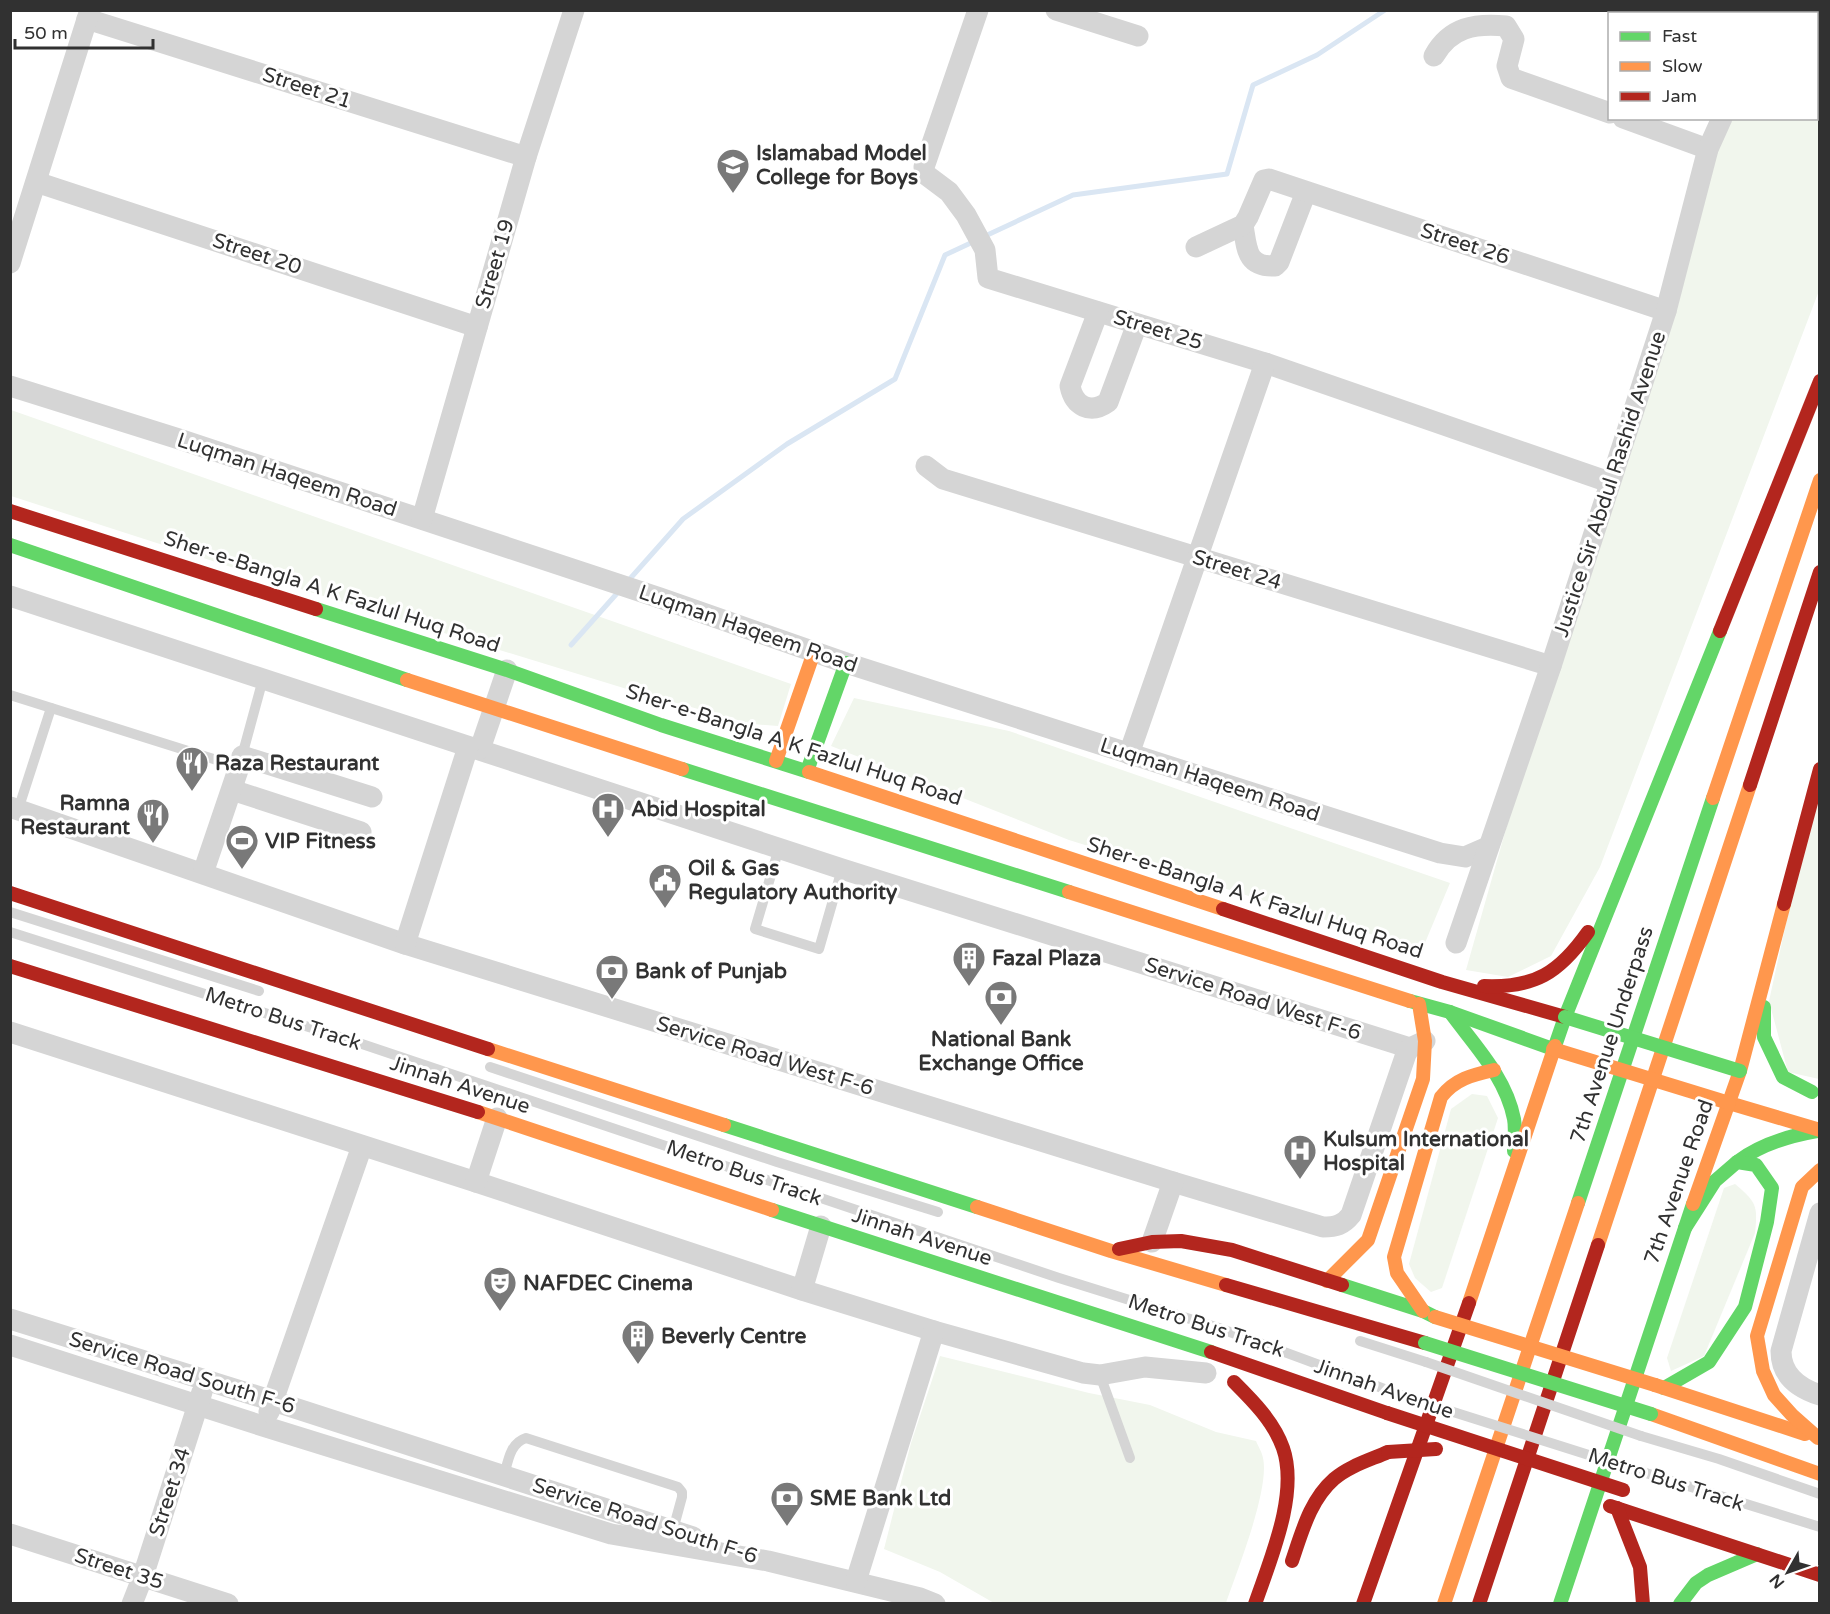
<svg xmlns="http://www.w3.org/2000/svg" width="1830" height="1614" viewBox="0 0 1830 1614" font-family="'Varela Round',sans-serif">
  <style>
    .green { fill: #f1f6ed }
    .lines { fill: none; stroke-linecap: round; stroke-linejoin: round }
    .stream { stroke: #dae6f3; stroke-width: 5 }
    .lane { stroke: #d5d5d5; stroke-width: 10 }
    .street { stroke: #d5d5d5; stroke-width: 21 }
    .fast { stroke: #63d668; stroke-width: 14 }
    .slow { stroke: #ff974d; stroke-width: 14 }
    .jam { stroke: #b3261e; stroke-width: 14 }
    .lane-bridge { stroke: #d5d5d5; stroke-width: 10 }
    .fast-bridge { stroke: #63d668; stroke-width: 14 }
    .slow-bridge { stroke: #ff974d; stroke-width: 14 }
    .jam-bridge { stroke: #b3261e; stroke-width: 14 }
    .labels { text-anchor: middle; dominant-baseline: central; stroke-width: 6; stroke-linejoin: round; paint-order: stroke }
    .street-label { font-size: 21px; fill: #313131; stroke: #fff }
    .poi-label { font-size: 21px; font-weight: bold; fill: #313131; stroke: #fff; text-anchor: start }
  </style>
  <rect width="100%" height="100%" fill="#fff"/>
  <g class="green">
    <polygon points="1787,11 1819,11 1820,288 1600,867 1551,956 1508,977 1466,970 1564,624 1723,119 1816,118 1816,14 1785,13"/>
    <polygon points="11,410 791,684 778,726 752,724 630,690 268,579 11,496"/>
    <polygon points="854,698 1009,731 1450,883 1422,950 1069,840 831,746"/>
    <polygon points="1819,773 1819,1079 1788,1072 1769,1001"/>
    <polygon points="1472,1094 1487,1096 1498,1118 1442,1288 1431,1292 1415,1278 1409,1264 1451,1109"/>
    <path d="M1735 1184C1756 1202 1758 1205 1755 1233L1704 1356 1671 1371 1667 1358 1724 1188Z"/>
    <path d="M940 1356 1089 1393 1150 1405 1216 1432 1256 1441C1258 1446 1262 1452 1263 1458 1270 1489 1237 1571 1226 1603H994L940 1572 884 1549 911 1443Z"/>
  </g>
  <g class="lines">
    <g class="stream">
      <polyline points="983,237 1073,195 1227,174 1253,85 1317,55 1385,10"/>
      <polyline points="628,581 683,519 787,444 895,379 945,255 975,241"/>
      <polyline points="571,645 620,590"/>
    </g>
    <g class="lane">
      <polyline points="10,695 239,767 263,679"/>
      <polyline points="18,810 51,708"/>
      <polyline points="779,848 755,929 819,949 842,869"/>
      <polyline points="10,912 259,991"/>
      <polyline points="10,932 359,1043 1059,1278 1219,1328 1409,1398"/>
      <polyline points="490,1067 777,1162 938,1212"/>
      <polyline points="1360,1341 1426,1362"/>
      <polyline points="1100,1375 1130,1458"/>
      <polyline points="1641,1436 1719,1459 1820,1494"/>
      <polyline points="1633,1469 1820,1527"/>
      <path d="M504 1476C508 1461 510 1443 526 1438L678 1487 682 1492V1497L673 1530"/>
    </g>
    <g class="street">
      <polyline points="978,10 924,167 925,174 949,192 966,215 985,250 988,278 1265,363 1609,482"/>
      <polyline points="1056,10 1138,36"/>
      <polyline points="1779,14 1781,10"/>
      <polyline points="87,19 526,157"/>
      <path d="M1434 56C1450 27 1475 23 1506 26L1514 39 1507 66 1511 78 1610 113"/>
      <polyline points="1623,118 1708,149"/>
      <polyline points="36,182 477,327"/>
      <path d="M1243 225C1247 249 1246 267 1275 266L1279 262 1306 192"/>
      <polyline points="1196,247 1243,225 1248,217 1264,180 1269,179 1666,311"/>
      <polyline points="10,263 90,10"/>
      <path d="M1098 312 1070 386C1074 406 1090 415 1108 402L1137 324"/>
      <polyline points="10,386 179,439 660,598 846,663 1440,853 1465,857 1488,847"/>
      <polyline points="926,466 943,479 1551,666"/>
      <polyline points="422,519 526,157 574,10"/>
      <polyline points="10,596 842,869 1410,1048"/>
      <polyline points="480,749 507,670"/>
      <polyline points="1129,754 1265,363"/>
      <polyline points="242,756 372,797"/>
      <polyline points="232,790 361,832"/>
      <path d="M10 807 405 944 1173 1182 1323 1227C1336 1227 1343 1225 1351 1215L1406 1054 1410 1048 1425 1041"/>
      <polyline points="203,873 239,767"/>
      <polyline points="1456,943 1551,666 1666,311 1708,149 1722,118"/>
      <polyline points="405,944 468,747"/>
      <polyline points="10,1032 476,1182 802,1290 934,1331 1083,1373 1100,1375 1145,1367 1206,1373"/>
      <polyline points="476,1182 497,1118"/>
      <path d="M1820 1213 1781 1351C1781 1375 1798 1388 1820 1395"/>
      <polyline points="1152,1242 1173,1182"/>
      <polyline points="802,1290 821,1226"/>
      <polyline points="10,1319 273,1401 693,1537"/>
      <polyline points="10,1345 266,1427 611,1534 768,1561 920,1598 935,1604"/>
      <polyline points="269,1412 362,1146"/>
      <polyline points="10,1534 228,1604"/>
      <polyline points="856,1581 934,1331"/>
      <polyline points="132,1604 143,1576 202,1392"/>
    </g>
    <g class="fast">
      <polyline points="10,545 407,680"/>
      <polyline points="316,609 507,670 661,725 809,772"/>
      <polyline points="682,769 1069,892"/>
      <polyline points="807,771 846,663"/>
      <polyline points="1410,1001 1450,1012 1553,1049"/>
      <polyline points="1764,1007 1764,1037 1783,1077 1812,1092"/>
      <path d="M1450 1012C1474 1045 1506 1077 1514 1119 1516 1129 1514 1140 1514 1151"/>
      <polyline points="1555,1046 1565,1017 1720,631"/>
      <polyline points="724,1125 977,1207"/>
      <path d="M1737 1162C1761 1144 1788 1136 1817 1131"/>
      <polyline points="1578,1203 1713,798"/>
      <polyline points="772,1210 1211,1352"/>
      <polyline points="1342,1285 1423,1311 1435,1317"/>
      <polyline points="1664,1388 1709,1362 1745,1307 1767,1222 1772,1188 1756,1165 1737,1162 1715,1181 1685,1228"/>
      <polyline points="1560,1604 1693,1204"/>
      <polyline points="1680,1604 1696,1583 1708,1575 1757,1554"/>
    </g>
    <g class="slow">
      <polyline points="407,680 682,769"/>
      <polyline points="776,761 814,652"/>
      <polyline points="809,772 1223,909"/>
      <polyline points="1713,798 1820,480"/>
      <polyline points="1069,892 1410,1001"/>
      <polyline points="488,1049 724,1125"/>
      <polyline points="1729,1103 1820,1130"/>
      <polyline points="478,1112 772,1210"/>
      <polyline points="1693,1204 1740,1071 1784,904"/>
      <polyline points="977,1207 1111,1251 1226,1285"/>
      <polyline points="1598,1245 1750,785"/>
      <polyline points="1327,1281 1368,1240 1423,1079 1425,1041 1419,1004"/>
      <polyline points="1469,1303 1555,1046"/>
      <path d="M1423 1311 1397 1273 1394 1257 1441 1097C1455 1079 1472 1075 1494 1070"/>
      <polyline points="1655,1385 1805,1434"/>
      <polyline points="1651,1414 1820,1474"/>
      <polyline points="1818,1438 1792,1415 1774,1395 1763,1371 1757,1336 1802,1187 1820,1170"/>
      <polyline points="1444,1604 1578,1203"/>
    </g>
    <g class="jam">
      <polyline points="10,511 316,609"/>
      <polyline points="1720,631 1820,381"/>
      <polyline points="1750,785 1820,572"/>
      <polyline points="10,893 488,1049"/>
      <polyline points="1784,904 1820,769"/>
      <polyline points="1223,909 1442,982 1565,1017"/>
      <polyline points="10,966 478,1112"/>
      <path d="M1484 986C1535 988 1559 973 1588 932"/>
      <polyline points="1119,1249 1152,1242 1181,1241 1232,1250 1342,1285"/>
      <polyline points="1226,1285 1425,1343"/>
      <polyline points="1211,1352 1387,1413"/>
      <path d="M1234 1382C1253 1401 1274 1422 1283 1448 1299 1494 1270 1560 1255 1604"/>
      <polyline points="1610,1506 1820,1575"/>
      <polyline points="1617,1508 1640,1567 1643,1604"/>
      <path d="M1292 1561C1302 1532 1310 1500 1334 1479 1349 1466 1370 1460 1388 1452"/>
      <polyline points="1363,1604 1469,1303"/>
      <polyline points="1479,1604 1598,1245"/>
    </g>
    <g class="lane-bridge">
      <polyline points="1426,1362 1641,1436"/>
      <polyline points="1409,1398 1633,1469"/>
    </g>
    <g class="fast-bridge">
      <polyline points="1565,1017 1740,1071"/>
      <polyline points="1425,1343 1651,1414"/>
    </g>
    <g class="slow-bridge">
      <polyline points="1553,1049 1729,1103"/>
      <polyline points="1435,1317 1655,1385"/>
    </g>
    <g class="jam-bridge">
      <polyline points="1387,1413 1623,1490"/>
      <polyline points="1388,1452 1436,1449"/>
    </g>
  </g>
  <defs>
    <symbol id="school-pin" viewBox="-11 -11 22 30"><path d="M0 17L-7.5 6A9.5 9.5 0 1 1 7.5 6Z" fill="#797979" stroke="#fff"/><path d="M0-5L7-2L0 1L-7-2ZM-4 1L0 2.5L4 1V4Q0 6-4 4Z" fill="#fff"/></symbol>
    <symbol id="restaurant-pin" viewBox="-11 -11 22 30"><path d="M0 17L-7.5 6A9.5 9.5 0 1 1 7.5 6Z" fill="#797979" stroke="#fff"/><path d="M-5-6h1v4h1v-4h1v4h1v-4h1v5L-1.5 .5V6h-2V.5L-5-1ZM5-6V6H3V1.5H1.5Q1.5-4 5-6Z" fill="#fff"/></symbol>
    <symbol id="hospital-pin" viewBox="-11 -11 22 30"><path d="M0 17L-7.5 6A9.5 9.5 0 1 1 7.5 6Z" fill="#797979" stroke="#fff"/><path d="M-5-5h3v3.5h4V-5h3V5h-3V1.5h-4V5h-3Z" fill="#fff"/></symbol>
    <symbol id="stadium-pin" viewBox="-11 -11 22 30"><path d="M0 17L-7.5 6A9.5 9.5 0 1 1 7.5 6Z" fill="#797979" stroke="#fff"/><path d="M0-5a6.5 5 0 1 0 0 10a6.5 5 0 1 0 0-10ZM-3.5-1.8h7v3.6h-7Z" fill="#fff"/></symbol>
    <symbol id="civic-pin" viewBox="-11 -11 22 30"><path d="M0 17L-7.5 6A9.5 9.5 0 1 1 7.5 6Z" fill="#797979" stroke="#fff"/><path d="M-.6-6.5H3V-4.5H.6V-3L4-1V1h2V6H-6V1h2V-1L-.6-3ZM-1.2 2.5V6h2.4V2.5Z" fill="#fff"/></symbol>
    <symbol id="building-pin" viewBox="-11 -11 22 30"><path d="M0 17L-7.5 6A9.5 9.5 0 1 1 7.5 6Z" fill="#797979" stroke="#fff"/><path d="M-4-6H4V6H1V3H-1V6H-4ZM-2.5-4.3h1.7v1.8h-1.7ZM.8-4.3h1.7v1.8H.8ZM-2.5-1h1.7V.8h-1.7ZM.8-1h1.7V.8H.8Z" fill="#fff"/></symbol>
    <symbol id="bank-pin" viewBox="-11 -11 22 30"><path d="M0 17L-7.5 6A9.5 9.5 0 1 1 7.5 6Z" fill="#797979" stroke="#fff"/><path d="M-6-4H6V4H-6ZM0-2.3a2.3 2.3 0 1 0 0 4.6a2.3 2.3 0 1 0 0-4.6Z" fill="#fff"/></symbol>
    <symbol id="theatre-pin" viewBox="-11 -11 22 30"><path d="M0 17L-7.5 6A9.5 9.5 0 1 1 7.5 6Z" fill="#797979" stroke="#fff"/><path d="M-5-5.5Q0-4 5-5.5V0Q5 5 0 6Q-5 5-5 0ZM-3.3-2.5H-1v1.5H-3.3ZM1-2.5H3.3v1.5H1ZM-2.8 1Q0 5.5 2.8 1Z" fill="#fff"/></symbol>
  </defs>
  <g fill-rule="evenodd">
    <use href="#school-pin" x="714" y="146" width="38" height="52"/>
    <use href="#restaurant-pin" x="173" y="744" width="38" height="52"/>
    <use href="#hospital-pin" x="589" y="790" width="38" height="52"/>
    <use href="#restaurant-pin" x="134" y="796" width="38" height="52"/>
    <use href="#stadium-pin" x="223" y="822" width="38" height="52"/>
    <use href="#civic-pin" x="646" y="861" width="38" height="52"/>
    <use href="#building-pin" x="950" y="939" width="38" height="52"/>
    <use href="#bank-pin" x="593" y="952" width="38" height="52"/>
    <use href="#bank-pin" x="982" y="978" width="38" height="52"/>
    <use href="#hospital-pin" x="1281" y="1132" width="38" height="52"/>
    <use href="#theatre-pin" x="481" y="1264" width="38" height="52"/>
    <use href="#building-pin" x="619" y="1317" width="38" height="52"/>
    <use href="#bank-pin" x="768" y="1479" width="38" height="52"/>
  </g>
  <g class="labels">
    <g class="street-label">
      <text transform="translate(307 88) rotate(18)">Street 21</text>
      <text transform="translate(1465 244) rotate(18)">Street 26</text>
      <text transform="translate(257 254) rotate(18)">Street 20</text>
      <text transform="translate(495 264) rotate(-74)">Street 19</text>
      <text transform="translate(1158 330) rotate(17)">Street 25</text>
      <text transform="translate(287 475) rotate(18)">Luqman Haqeem Road</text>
      <text transform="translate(1610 484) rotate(-72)">Justice Sir Abdul Rashid Avenue</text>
      <text transform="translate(1237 570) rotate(17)">Street 24</text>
      <text transform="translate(332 592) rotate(18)">Sher-e-Bangla A K Fazlul Huq Road</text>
      <text transform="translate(748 629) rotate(19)">Luqman Haqeem Road</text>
      <text transform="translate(794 745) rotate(18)">Sher-e-Bangla A K Fazlul Huq Road</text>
      <text transform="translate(1210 780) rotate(18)">Luqman Haqeem Road</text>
      <text transform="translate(1255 898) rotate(18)">Sher-e-Bangla A K Fazlul Huq Road</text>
      <text transform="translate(1253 999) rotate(18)">Service Road West F-6</text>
      <text transform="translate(283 1019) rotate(18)">Metro Bus Track</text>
      <text transform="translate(1612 1035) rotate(-72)">7th Avenue Underpass</text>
      <text transform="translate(765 1056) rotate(17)">Service Road West F-6</text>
      <text transform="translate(460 1085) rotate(18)">Jinnah Avenue</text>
      <text transform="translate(744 1173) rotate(19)">Metro Bus Track</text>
      <text transform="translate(1679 1182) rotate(-71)">7th Avenue Road</text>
      <text transform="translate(922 1237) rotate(18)">Jinnah Avenue</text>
      <text transform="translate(1206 1326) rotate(18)">Metro Bus Track</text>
      <text transform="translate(182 1373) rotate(17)">Service Road South F-6</text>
      <text transform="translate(1384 1389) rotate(19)">Jinnah Avenue</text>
      <text transform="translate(1666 1480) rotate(18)">Metro Bus Track</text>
      <text transform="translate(170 1492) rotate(-72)">Street 34</text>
      <text transform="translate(645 1521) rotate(18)">Service Road South F-6</text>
      <text transform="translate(119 1569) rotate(18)">Street 35</text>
    </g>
    <g class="poi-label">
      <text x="756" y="153">Islamabad Model<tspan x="756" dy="24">College for Boys</tspan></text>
      <text x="215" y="763">Raza Restaurant</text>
      <text x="130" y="803" text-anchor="end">Ramna<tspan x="130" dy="24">Restaurant</tspan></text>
      <text x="631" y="809">Abid Hospital</text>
      <text x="265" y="841">VIP Fitness</text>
      <text x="688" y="868">Oil &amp; Gas<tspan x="688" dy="24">Regulatory Authority</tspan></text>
      <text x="992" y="958">Fazal Plaza</text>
      <text x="635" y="971">Bank of Punjab</text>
      <text x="1001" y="1039" text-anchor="middle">National Bank<tspan x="1001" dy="24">Exchange Office</tspan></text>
      <text x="1323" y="1139">Kulsum International<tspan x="1323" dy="24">Hospital</tspan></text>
      <text x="523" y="1283">NAFDEC Cinema</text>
      <text x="661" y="1336">Beverly Centre</text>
      <text x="810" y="1498">SME Bank Ltd</text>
    </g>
  </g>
  <rect width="1830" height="1614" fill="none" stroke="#313131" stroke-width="24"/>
  <rect x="1608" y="12" width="210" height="108" fill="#ffffff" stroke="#adadad" stroke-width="1.5"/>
  <rect x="1620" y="32" width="30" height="9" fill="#63d668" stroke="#adadad" stroke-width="1.5"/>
  <text x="1662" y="42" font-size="18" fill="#313131">Fast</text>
  <rect x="1620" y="62" width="30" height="9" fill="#ff974d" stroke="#adadad" stroke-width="1.5"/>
  <text x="1662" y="72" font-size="18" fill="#313131">Slow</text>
  <rect x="1620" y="92" width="30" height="9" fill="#b3261e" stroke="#adadad" stroke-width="1.5"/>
  <text x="1662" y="102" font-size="18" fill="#313131">Jam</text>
  <g transform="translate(1788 1572) rotate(230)" stroke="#ffffff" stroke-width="4.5" paint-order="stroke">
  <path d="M0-4.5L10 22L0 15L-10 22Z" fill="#313131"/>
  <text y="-9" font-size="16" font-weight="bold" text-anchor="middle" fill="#313131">N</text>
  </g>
  <path d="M15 39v9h138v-9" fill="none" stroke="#313131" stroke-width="3"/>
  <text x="24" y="39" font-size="18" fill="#313131" stroke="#ffffff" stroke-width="4.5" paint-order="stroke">50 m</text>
</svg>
